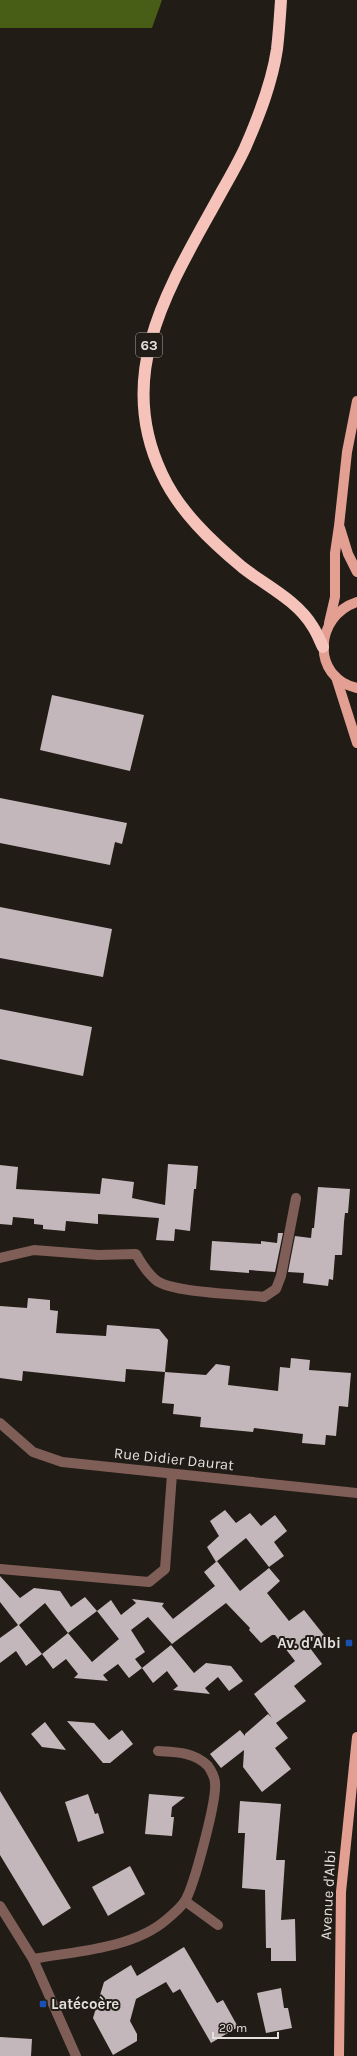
<svg xmlns="http://www.w3.org/2000/svg" width="357" height="2056" viewBox="0 0 357 2056" font-family="Karla,sans-serif">
  <style>
    .forest { fill: #485d15 }
    .building { fill: #c3b7bb }
    .lines { fill: none; stroke-linecap: round; stroke-linejoin: round }
    .minor { stroke: #7f5e57; stroke-width: 10 }
    .major { stroke: #e39f92; stroke-width: 10 }
    .highway { stroke: #f5c3b9; stroke-width: 12 }
    .transit-dot { fill: #1a4fb4; stroke: #211c16; stroke-width: 1.5 }
    .labels { text-anchor: middle; dominant-baseline: central; stroke-width: 4; stroke-linejoin: round; paint-order: stroke }
    .shield { fill: #211c16; stroke: #aaa5a1; stroke-width: 1 }
    .shield-label { font-size: 14px; font-weight: bold; fill: #e4e0dc }
    .street-label { font-size: 15px; fill: #e4e0dc; stroke: #211c16 }
    .poi-label { font-size: 15px; font-weight: bold; fill: #e4e0dc; stroke: #211c16; text-anchor: end }
  </style>
  <rect width="100%" height="100%" fill="#211c16"/>
  <polygon class="forest" points="0,0 162,0 152,28 0,28"/>
  <g class="building">
    <polygon points="52,695 144,715 130,771 40,750"/>
    <polygon points="0,798 127,823 122,844 115,842 110,865 0,843"/>
    <polygon points="0,907 112,929 103,977 0,958"/>
    <polygon points="0,1009 92,1027 83,1076 0,1059"/>
    <polygon points="168,1164 198,1166 196,1189 194,1189 190,1231 175,1229 174,1241 156,1240 159,1218 98,1214 98,1224 66,1221 65,1231 43,1229 43,1225 34,1224 34,1219 13,1217 12,1225 0,1224 0,1165 18,1167 16,1189 100,1194 102,1178 134,1182 132,1198 165,1205"/>
    <polygon points="318,1187 350,1189 348,1213 345,1213 344,1222 342,1255 335,1255 333,1280 329,1279 328,1286 303,1283 304,1273 288,1272 295,1236 311,1238 312,1228 314,1228"/>
    <polygon points="278,1233 283,1233 275,1272 249,1270 249,1273 210,1270 212,1241 261,1244 261,1241 277,1243"/>
    <polygon points="28,1298 50,1300 50,1310 58,1311 56,1333 106,1336 107,1325 159,1329 168,1340 165,1372 126,1369 125,1382 23,1371 22,1381 0,1378 0,1306 27,1308"/>
    <polygon points="291,1358 310,1360 309,1370 351,1373 348,1407 339,1406 336,1436 326,1435 325,1445 302,1443 303,1434 254,1428 253,1432 200,1427 201,1417 173,1414 174,1404 162,1403 165,1372 206,1375 216,1364 230,1366 228,1385 278,1391 280,1367 290,1368"/>
    <polygon points="225,1510 236,1523 250,1513 261,1526 275,1515 287,1531 274,1542 284,1556 269,1567 246,1538 216,1562 207,1547 219,1536 210,1521"/>
    <polygon points="217,1561 240,1591 269,1568 280,1581 267,1593 289,1621 304,1610 331,1644 304,1640 322,1664 294,1686 306,1701 276,1723 288,1738 275,1748 291,1769 262,1792 243,1767 244,1750 221,1768 210,1754 240,1730 245,1736 245,1734 268,1714 272,1718 254,1694 295,1661 275,1635 272,1635 261,1643 249,1630 250,1628 226,1603 172,1644 148,1617 131,1630 145,1652 135,1659 142,1668 129,1678 118,1664 103,1675 108,1681 74,1678 78,1674 66,1659 53,1669 42,1654 68,1633 92,1662 119,1639 97,1611 111,1600 121,1615 136,1603 132,1599 164,1603 162,1606 173,1619 215,1586 204,1572"/>
    <polygon points="0,1576 20,1598 34,1588 60,1591 71,1607 85,1597 97,1611 68,1633 45,1603 19,1625 42,1654 26,1666 16,1651 0,1663 0,1638 18,1625 0,1602"/>
    <polygon points="171,1645 194,1673 206,1663 231,1666 243,1681 229,1691 218,1677 205,1688 210,1694 173,1690 178,1686 167,1671 153,1683 142,1668"/>
    <polygon points="67,1721 94,1723 109,1740 122,1730 133,1744 110,1763 103,1763"/>
    <polygon points="45,1722 66,1750 42,1747 31,1734"/>
    <polygon points="0,1791 71,1908 43,1926 0,1855"/>
    <polygon points="88,1794 95,1814 98,1813 104,1833 78,1842 65,1802"/>
    <polygon points="149,1794 185,1797 172,1807 171,1817 174,1817 172,1836 145,1834"/>
    <polygon points="240,1801 281,1804 276,1860 285,1860 281,1920 295,1919 296,1961 271,1961 271,1948 266,1948 265,1890 242,1888 245,1833 238,1833"/>
    <polygon points="130,1866 145,1894 108,1916 92,1887"/>
    <polygon points="184,1947 217,2003 223,2000 238,2027 211,2043 180,1989 173,1993 166,1982 136,1999 130,2021 137,2034 137,2041 113,2055 93,2018 104,1982 131,1965 137,1976"/>
    <polygon points="281,1988 284,2008 288,2008 292,2028 266,2033 257,1993"/>
    <polygon points="0,2037 32,2039 31,2056 0,2056"/>
  </g>
  <g class="lines">
    <g class="minor">
      <path d="M0 1258 34 1250 98 1255 136 1254C141 1263 148 1274 157 1281 175 1293 240 1294 264 1297L276 1289 281 1276 296 1198"/>
      <polyline points="0,1423 33,1452 62,1462 357,1493"/>
      <polyline points="0,1569 149,1582 165,1569 172,1474"/>
      <polyline points="185,1901 218,1925"/>
      <polyline points="0,1906 33,1959 76,2056"/>
      <path d="M33 1959C75 1951 132 1949 166 1920 172 1915 181 1907 185 1901 194 1886 217 1800 215 1783 215 1778 211 1770 208 1766 195 1752 176 1752 158 1751"/>
    </g>
    <g class="major">
      <polyline points="340,528 348,554 357,572"/>
      <path d="M357 602C314 616 311 678 357 688"/>
      <polyline points="329,623 335,597 335,553 339,526 347,452 357,401"/>
      <polyline points="336,677 357,743"/>
      <polyline points="339,2056 341,1892 357,1737"/>
    </g>
    <path class="highway" d="M281 0C280 16 279 32 277 49 272 83 259 116 245 148 238 163 230 177 222 191 173 281 112 370 162 474 179 511 211 541 242 567 266 586 297 600 313 627 317 633 320 641 323 647"/>
  </g>
  <g class="transit-dot">
    <rect x="345" y="1639" width="8" height="8" rx="2"/>
    <rect x="39" y="2000" width="8" height="8" rx="2"/>
  </g>
  <g class="labels">
    <rect class="shield" x="136" y="333" width="26" height="24" rx="3"/>
    <g class="shield-label">
      <text x="149" y="345">63</text>
    </g>
    <g class="street-label">
      <text transform="translate(174 1459) rotate(6)">Rue Didier Daurat</text>
      <text transform="translate(328 1895) rotate(-87)">Avenue d'Albi</text>
    </g>
    <g class="poi-label">
      <text x="341" y="1643">Av. d'Albi</text>
      <text x="51" y="2004" text-anchor="start">Latécoère</text>
    </g>
  </g>
  <path d="M213 2032v6h65v-6" fill="none" stroke="#e4e0dc" stroke-width="2"/>
  <text x="219" y="2032" font-size="12" fill="#e4e0dc" stroke="#211c16" stroke-width="3" paint-order="stroke">20 m</text>
</svg>
